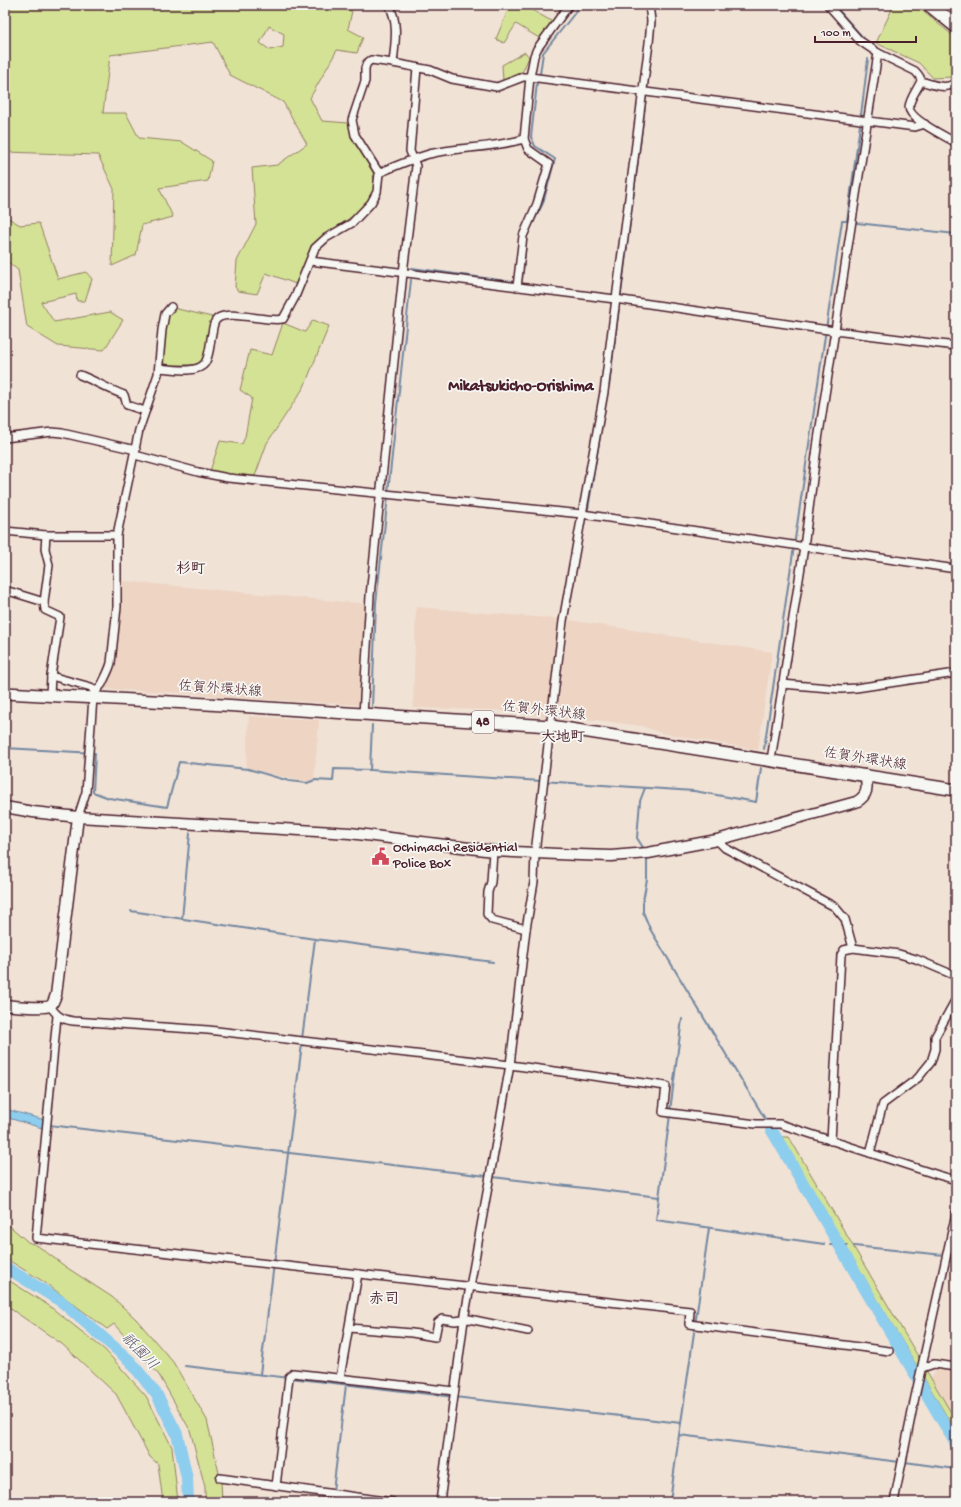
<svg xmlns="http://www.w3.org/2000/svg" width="961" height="1507" viewBox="0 0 961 1507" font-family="'Gochi Hand','Klee One',sans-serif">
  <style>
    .built { fill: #edd4c3 }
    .green { fill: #d4e296; stroke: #8f8060; fill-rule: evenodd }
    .water { fill: #8dcdee; stroke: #7287a0 }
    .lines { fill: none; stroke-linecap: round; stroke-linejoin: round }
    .stream { stroke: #7287a0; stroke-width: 2 }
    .river { stroke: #8dcdee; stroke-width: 12 }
    .street-casing { stroke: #4a1f2b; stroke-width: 10 }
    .secondary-casing { stroke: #4a1f2b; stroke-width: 13 }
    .primary-casing { stroke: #4a1f2b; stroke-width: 14 }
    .highway-casing { stroke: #4a1f2b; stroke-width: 16 }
    .street { stroke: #f6f6f2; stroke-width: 7 }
    .secondary { stroke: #f6f6f2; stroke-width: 10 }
    .primary { stroke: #f6f6f2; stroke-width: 11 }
    .highway { stroke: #f6f6f2; stroke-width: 13 }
    .labels { text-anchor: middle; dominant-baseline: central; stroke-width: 3.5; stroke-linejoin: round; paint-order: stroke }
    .shield { fill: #f6f6f2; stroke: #7e6067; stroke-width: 1 }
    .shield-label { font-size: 13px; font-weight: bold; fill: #4a1f2b }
    .street-label { font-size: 14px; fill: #4a1f2b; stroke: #f6f6f2 }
    .poi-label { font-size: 14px; fill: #4a1f2b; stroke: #f6f6f2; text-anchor: start }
    .neighbourhood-label { font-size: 15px; font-weight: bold; fill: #4a1f2b; stroke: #f6f6f2 }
    .water-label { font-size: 15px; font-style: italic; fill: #5e5366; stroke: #f6f6f2 }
    .quarter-label { font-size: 16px; font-weight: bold; fill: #4a1f2b; stroke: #f6f6f2 }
  </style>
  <rect width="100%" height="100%" fill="#f1e2d6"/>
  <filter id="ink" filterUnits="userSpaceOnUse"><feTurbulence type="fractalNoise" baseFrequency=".025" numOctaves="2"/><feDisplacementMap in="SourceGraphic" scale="8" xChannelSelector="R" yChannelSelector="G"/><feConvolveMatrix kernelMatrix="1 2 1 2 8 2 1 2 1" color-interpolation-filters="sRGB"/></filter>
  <g filter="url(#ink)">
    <g class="built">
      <polygon points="123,581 367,604 361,705 235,698 188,693 104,689 116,666"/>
      <polygon points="416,607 560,619 548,717 494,710 413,708"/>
      <polygon points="569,620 772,652 758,750 661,733 642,726 597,720 557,719"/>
      <polygon points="249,716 319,720 314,780 307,782 287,778 246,768"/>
      <polygon points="937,1368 956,1370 956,1421 931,1378"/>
    </g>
    <g class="green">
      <path d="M5 5H330L332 8 352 11 348 29 363 37 357 53 337 50 310 98 322 121 349 123 355 144 373 168 374 191 363 209 317 240 310 252 296 284 266 273 257 294 238 291 235 287 237 261 256 224 252 168 277 165 307 144 283 102 230 75 213 42 110 55 103 113H126L139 138 182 142 212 161 208 181 159 188 173 217 142 225 136 255 112 266 114 189 98 155 5 152ZM269 26 284 34 283 47 270 50 260 43Z"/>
      <polygon points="510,5 523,5 553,22 539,38 516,24 504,43 496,39"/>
      <polygon points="891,5 915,5 956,38 956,75 952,77 933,78 919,63 876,43 893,7"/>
      <polygon points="525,52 529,57 523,71 503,81 502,65"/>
      <polygon points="5,216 20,225 39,223 58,279 86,272 92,279 85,301 77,301 76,294 41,302 54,322 110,312 123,320 104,350 58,346 27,327 18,270 5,260"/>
      <polygon points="173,308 212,317 204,359 197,367 161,365 166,317"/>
      <polygon points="313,320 329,326 304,387 267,443 255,476 227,474 210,471 220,441 242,444 245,437 252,398 240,390 250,350 272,355 283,323 305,332"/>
      <polygon points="781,1137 789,1137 956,1421 956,1432"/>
      <polygon points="5,1222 28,1242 38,1246 66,1267 112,1297 136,1319 173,1362 207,1420 221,1482 222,1502 205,1502 205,1487 190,1430 159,1375 114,1324 107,1329 44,1282 5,1258"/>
      <polygon points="5,1278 48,1305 105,1350 146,1396 172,1447 178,1502 163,1502 158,1464 150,1457 116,1394 62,1344 5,1305"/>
    </g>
    <polygon class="water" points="5,1109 45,1120 42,1128 5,1117"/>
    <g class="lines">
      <g class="stream">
        <polyline points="834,5 865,40"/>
        <polyline points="651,55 655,21 653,5"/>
        <polyline points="540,74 543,53 574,14 579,5"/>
        <polyline points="647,88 650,64"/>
        <polyline points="861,115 868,59"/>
        <polyline points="857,223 956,234"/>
        <polyline points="412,268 513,282"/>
        <polyline points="522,280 527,235 543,203 555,159 535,146 531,137 537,83"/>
        <polyline points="621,294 646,97"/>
        <polyline points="609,386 619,308"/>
        <polyline points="388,492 411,280"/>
        <polyline points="588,509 606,400"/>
        <polyline points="372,707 376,603 388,496"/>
        <polyline points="5,748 95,753 93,792 109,798 167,807 179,762 248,769 289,781 307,783 315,780 333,781 334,769 370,770 694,791 756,802 761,768"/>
        <polyline points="764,749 842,221 847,221 860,125"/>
        <polyline points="370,770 372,725"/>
        <polyline points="644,849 637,838 640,801 645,788"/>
        <polyline points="647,857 647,879 643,901 643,912 650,929 767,1122"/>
        <polyline points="131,911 315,939 493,962"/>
        <polyline points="182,919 190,833"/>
        <polyline points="302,1039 315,939"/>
        <polyline points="670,1111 682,1019"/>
        <polyline points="670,1115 656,1220 824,1244"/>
        <polyline points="49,1125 487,1176"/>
        <polyline points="493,1177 659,1197"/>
        <polyline points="830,1245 848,1245"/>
        <polyline points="854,1246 944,1255"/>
        <polyline points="949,1255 956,1256"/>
        <polyline points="185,1366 681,1423 679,1435 900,1462"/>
        <polyline points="260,1374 302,1044"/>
        <polyline points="681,1423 709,1228"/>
        <polyline points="905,1462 955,1469"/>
        <polyline points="333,1491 346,1385"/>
        <polyline points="332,1502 332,1495"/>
        <polyline points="670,1502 679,1435"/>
      </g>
      <g class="river">
        <polyline points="771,1129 956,1444"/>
        <polyline points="5,1267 62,1302 130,1361 157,1395 177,1434 187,1478 188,1502"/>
      </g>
      <defs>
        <g id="street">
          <path d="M389 5C399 23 395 43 393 63"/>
          <path d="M828 5 860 41 878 53 915 71C918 74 921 77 921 81 917 90 910 98 909 107 909 120 946 136 956 143"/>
          <path d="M921 81C931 84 947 91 956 82"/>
          <path d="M379 173C395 166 412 159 429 154 460 147 493 148 524 139"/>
          <polyline points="310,261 615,299 835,331 956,346"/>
          <polyline points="517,287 523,236 537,204 549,164 528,149 524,139 530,77 534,56 537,49 569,5"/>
          <path d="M159 368C171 369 198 374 205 363 210 355 210 342 212 333 213 329 213 322 217 319 228 309 269 323 283 319L295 297 315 248 326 238 352 223 371 203 377 192 379 173 355 135 352 120 365 81V68L367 63 371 60 393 63 430 70 452 79 497 87 523 77H530L915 127 925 124"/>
          <path d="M80 375C95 381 108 389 124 395L127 405 145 411"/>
          <polyline points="5,438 52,432 62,433 136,450"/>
          <polyline points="135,455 198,472 228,478 582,514 956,569"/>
          <polyline points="5,531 46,535 117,535"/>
          <polyline points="46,535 45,549 49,565 44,602 45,610 60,617 51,676 50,695"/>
          <polyline points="5,590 44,602"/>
          <polyline points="51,676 91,687 95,692"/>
          <polyline points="782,684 841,689 856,688 956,673"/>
          <polyline points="363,715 370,596 403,273 416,166 410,151 417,68"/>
          <polyline points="771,760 804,547 818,440 878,53"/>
          <path d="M78 817 86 792 93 698C95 692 98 689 102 684 105 677 109 671 111 663L117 607V535L139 430 158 374 162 330 165 314 171 307"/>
          <polyline points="717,840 725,848 835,907 845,919 853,948 899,954 916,959 956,976"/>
          <polyline points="493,851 491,882 488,892 487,914 492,920 526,929"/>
          <path d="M50 1006C57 1016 61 1019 73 1021L208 1030 510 1065 666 1086 663 1112 756 1124H780L938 1175 956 1180"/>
          <polyline points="57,1016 36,1238 690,1311 689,1324 889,1351"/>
          <polyline points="831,1141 841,955 844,950 853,948"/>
          <polyline points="870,1153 883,1104 918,1078 931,1062 935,1049 935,1037 956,999"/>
          <polyline points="349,1328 412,1333 435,1337 438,1322 442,1319 455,1321 469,1319 528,1331"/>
          <polyline points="922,1368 934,1364 956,1367"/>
          <polyline points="340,1378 358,1274"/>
          <polyline points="220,1478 393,1502"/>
          <polyline points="276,1486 289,1377 293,1373 454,1391"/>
          <polyline points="440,1502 464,1320 510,1065 526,929 534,882 535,853 563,621 604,392 649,43 651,21 649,5"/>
          <polyline points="894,1502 915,1397 956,1213"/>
        </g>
        <g id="secondary">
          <path d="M5 807 33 812 78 817 350 833 493 851 579 855 611 856 648 853 717 840 856 802C868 796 868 787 865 775"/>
          <path d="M5 1005C13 1006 44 1009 50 1006 53 1005 54 999 56 995L78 817"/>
        </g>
        <polyline id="primary" points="5,693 207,704 551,726 956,790"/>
        <g id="highway">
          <polyline points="930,5 956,26"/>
          <polyline points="952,5 956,8"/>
        </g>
      </defs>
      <use href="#street" class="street-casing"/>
      <use href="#secondary" class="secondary-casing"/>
      <use href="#primary" class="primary-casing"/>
      <use href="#highway" class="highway-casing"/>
      <use href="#street" class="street"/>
      <use href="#secondary" class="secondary"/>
      <use href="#primary" class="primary"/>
      <use href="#highway" class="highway"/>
    </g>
  </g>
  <defs>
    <symbol id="civic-bare" viewBox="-9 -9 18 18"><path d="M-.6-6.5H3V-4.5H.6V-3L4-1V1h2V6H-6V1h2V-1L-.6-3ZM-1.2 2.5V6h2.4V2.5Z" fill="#d1495b" stroke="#f6f6f2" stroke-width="2.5" paint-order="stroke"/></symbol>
  </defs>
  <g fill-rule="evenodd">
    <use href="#civic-bare" x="368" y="844" width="25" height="25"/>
  </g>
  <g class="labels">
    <rect class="shield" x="472" y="711" width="22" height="22" rx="3"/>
    <g class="shield-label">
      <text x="483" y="722">48</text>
    </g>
    <g class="street-label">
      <text transform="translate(220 690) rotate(4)">佐賀外環状線</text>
      <text transform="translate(544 712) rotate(6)">佐賀外環状線</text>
      <text transform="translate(865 760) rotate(9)">佐賀外環状線</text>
    </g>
    <g class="poi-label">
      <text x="393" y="848">Ochimachi Residential<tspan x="393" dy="16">Police Box</tspan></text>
    </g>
    <g class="neighbourhood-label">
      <text x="191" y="570">杉町</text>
      <text x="563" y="738">大地町</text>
      <text x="384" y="1300">赤司</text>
    </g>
    <g class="water-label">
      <text transform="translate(139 1352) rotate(46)">祇園川</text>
    </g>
    <g class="quarter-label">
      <text x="521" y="387">Mikatsukicho-Orishima</text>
    </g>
  </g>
  <rect width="961" height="1507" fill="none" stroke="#f6f6f2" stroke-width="20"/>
  <rect x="10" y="10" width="941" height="1487" fill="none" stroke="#4a1f2b" stroke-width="1.5" filter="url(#ink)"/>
  <path d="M815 36v6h101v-6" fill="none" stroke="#4a1f2b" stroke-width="2"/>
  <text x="821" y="36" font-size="12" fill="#4a1f2b" stroke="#f6f6f2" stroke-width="3" paint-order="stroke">100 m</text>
</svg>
